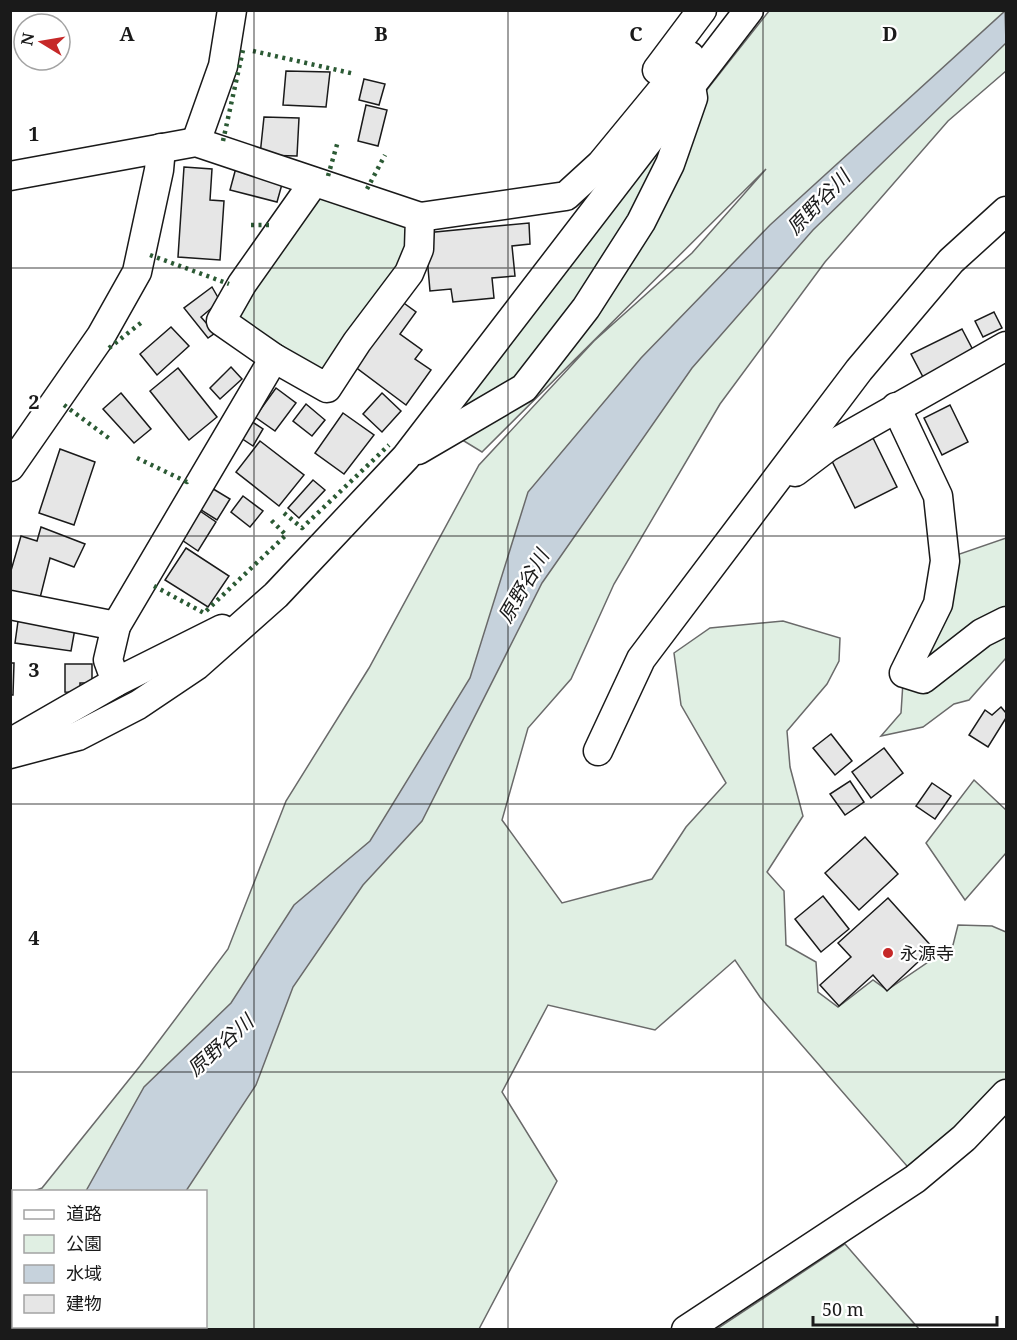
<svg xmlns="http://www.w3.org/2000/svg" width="1017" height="1340" viewBox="0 0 1017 1340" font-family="'Noto Serif','Noto Sans JP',serif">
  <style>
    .green { fill: #e0efe3; stroke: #6a6a6a; stroke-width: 1.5 }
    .water { fill: #c6d2dc; stroke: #6a6a6a; stroke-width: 1.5 }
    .building { fill: #e6e6e6; stroke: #1a1a1a; stroke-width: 1.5 }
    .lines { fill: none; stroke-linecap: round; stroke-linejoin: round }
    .minor-casing { stroke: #1a1a1a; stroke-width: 31 }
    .minor { stroke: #fff; stroke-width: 28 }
    .hedge { stroke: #2b5a34; stroke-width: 4.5; stroke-dasharray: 3 4.5; stroke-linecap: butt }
    .grid { fill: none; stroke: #1a1a1a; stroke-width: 1.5; stroke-opacity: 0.55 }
    .poi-dot { fill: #c62828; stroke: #fff; stroke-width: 2 }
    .labels { text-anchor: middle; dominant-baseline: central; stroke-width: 4.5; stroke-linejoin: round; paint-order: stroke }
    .poi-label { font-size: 18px; fill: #1a1a1a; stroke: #fff; text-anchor: start }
    .water-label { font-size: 20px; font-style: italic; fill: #1a1a1a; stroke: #fff }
    .grid-label { font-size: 20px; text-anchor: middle; font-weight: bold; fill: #1a1a1a; stroke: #fff; stroke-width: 4.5; stroke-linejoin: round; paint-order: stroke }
  </style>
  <rect width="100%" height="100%" fill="#fff"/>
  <g class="green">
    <polygon points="769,11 1006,11 1006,71 948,121 825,262 720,404 614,584 571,679 528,728 502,820 562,903 652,879 686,827 726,783 681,705 674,653 710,628 783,621 840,638 839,661 827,684 787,731 790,767 803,816 767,872 784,891 786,945 816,962 818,992 838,1007 873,980 887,990 953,945 958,925 992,926 1006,932 1006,1081 913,1173 760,997 735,960 655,1030 548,1005 502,1092 557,1181 479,1329 11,1329 10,1203 13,1201 14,1326 206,1326 206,1192 34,1191 42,1188 140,1066 228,949 286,801 369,668 479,465 594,341 692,253 766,169 482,452 441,427"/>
    <polygon points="318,189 414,222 413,246 326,381 227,320"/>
    <polygon points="1006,538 1006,658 969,700 954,704 923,727 881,736 901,713 903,682 945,559"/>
    <polygon points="974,780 1006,810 1006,853 965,900 926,843"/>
    <polygon points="845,1244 919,1329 717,1329"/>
  </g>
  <polygon class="water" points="1005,11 1006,43 813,230 692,368 542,583 422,821 363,885 293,987 256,1085 186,1191 86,1191 144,1087 231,1003 294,905 370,841 470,678 528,492 641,358 770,225"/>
  <g class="building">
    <polygon points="286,71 330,72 326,107 283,105"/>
    <polygon points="364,79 385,84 379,105 359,100"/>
    <polygon points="366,105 387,110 378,146 358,141"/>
    <polygon points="264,117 299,118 297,156 260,155"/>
    <polygon points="237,164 284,177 277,202 230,190"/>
    <polygon points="184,167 212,169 210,200 224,201 220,260 178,257"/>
    <polygon points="529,223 530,244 512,246 515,276 492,278 494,298 453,302 451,289 430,291 425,233"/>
    <polygon points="212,287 220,301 201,317 215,333 208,338 184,308"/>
    <polygon points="401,301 416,312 400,334 422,350 415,359 431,370 406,405 354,366"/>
    <polygon points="994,312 1002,328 983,337 975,321"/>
    <polygon points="171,327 189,346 157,375 140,354"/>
    <polygon points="962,329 974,352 923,377 911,354"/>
    <polygon points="231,367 242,379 220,399 210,388"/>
    <polygon points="178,368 217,417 189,440 150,391"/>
    <polygon points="276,388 296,403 275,431 255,417"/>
    <polygon points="121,393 151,429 134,443 103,409"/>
    <polygon points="382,393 401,411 382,432 363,414"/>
    <polygon points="306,404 325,420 312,436 293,421"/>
    <polygon points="950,405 968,442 942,455 924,418"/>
    <polygon points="343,413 374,435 344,474 315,453"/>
    <polygon points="248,419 263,429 253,446 238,436"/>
    <polygon points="873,438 897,487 855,508 831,459"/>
    <polygon points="260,441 304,475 279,506 236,472"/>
    <polygon points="60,449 95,462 74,525 39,513"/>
    <polygon points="313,480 325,490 299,518 288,508"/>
    <polygon points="210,487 230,499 217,520 198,508"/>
    <polygon points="243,496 263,511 250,527 231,512"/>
    <polygon points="197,509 216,522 198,551 179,538"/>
    <polygon points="41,527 85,544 74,567 50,558 39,602 10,597 10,574 21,536 37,541"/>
    <polygon points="186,548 229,576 208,607 165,580"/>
    <polygon points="19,614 76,623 71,651 15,643"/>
    <polygon points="10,663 14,663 13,695 10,695"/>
    <polygon points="65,664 92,664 92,683 80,683 80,693 65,692"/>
    <polygon points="1001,707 1006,713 1006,718 988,747 969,735 985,710 992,715"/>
    <polygon points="831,734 852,761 835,775 813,748"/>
    <polygon points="884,748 903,773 871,798 852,772"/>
    <polygon points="850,781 864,802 845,815 830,794"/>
    <polygon points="932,783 951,796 935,819 916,806"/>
    <polygon points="865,837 898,874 859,910 825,873"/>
    <polygon points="823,896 849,929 821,952 795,919"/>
    <polygon points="888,898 933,948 887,991 873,975 839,1006 820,985 851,957 838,943"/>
  </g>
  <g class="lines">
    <defs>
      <g id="minor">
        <polyline points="657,70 702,10"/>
        <polyline points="196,142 223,66 232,10"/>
        <polyline points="10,176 196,142 420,217 419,249 409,273 357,342 327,388 274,358 221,321 242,284 314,182"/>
        <polyline points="420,217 566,196 601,164 690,56"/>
        <polyline points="896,407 938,496 945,561 938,604 904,673 923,679 982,633 1006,621"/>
        <polyline points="418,450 524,388 586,308 641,222 670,164 693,98 692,92"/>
        <polyline points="10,467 101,336 137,272 159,170 161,148"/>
        <polyline points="795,472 828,447 1006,346"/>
        <polyline points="10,605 116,626"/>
        <polyline points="116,682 108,660 116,626 274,358"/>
        <polyline points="10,743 116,682 222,629"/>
        <polyline points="598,751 641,659 859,370 951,261 1006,211"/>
        <polyline points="10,754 78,736 138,705 196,666 276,595 406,457 749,10"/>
        <polyline points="686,1330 915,1179 964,1138 1006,1094"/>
      </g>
    </defs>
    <use href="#minor" class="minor-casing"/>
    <use href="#minor" class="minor"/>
    <g class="hedge">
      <polyline points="253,51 355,74"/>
      <polyline points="223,141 243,50"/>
      <polyline points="328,176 338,141"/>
      <polyline points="367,189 385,155"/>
      <polyline points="251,225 271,225"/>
      <polyline points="150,255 229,284"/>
      <polyline points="109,348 142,322"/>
      <polyline points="64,405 110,439"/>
      <polyline points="137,458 187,482 188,480"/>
      <polyline points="284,513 302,528 389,445"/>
      <polyline points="154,586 204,613 286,535 270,519"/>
    </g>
  </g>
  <path class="grid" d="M254 10V1330M508 10V1330M763 10V1330M10 268H1006M10 536H1006M10 804H1006M10 1072H1006"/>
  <circle class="poi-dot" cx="888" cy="953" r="6"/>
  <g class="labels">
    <g class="poi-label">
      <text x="900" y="953">永源寺</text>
    </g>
    <g class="water-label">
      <text transform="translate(818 202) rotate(-46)">原野谷川</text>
      <text transform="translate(523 586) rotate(-60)">原野谷川</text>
      <text transform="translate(220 1045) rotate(-42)">原野谷川</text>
    </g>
  </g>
  <g class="grid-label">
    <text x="127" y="41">A</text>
    <text x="381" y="41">B</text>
    <text x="636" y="41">C</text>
    <text x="890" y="41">D</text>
    <text x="34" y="141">1</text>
    <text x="34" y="409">2</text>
    <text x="34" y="677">3</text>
    <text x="34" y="945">4</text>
  </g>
  <rect width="1017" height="1340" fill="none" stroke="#1a1a1a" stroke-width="24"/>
  <rect x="12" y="1190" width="195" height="138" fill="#ffffff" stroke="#a3a3a3" stroke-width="1.5"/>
  <rect x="24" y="1210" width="30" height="9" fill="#ffffff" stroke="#a3a3a3" stroke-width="1.5"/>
  <text x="66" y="1220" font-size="18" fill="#1a1a1a">道路</text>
  <rect x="24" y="1235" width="30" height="18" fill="#e0efe3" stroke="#a3a3a3" stroke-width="1.5"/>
  <text x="66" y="1250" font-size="18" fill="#1a1a1a">公園</text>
  <rect x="24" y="1265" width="30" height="18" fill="#c6d2dc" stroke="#a3a3a3" stroke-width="1.5"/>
  <text x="66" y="1280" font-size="18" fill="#1a1a1a">水域</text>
  <rect x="24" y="1295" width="30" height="18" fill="#e6e6e6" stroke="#a3a3a3" stroke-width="1.5"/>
  <text x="66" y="1310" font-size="18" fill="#1a1a1a">建物</text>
  <g transform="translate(42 42) rotate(281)"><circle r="28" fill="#ffffff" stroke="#a3a3a3" stroke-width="1.5"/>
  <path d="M0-4.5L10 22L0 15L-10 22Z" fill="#c62828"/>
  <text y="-9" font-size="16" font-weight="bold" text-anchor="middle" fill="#1a1a1a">N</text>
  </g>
  <path d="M813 1316v9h184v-9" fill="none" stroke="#1a1a1a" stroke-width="3"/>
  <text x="822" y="1316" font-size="18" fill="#1a1a1a" stroke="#ffffff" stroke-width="4.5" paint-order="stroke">50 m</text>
</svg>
